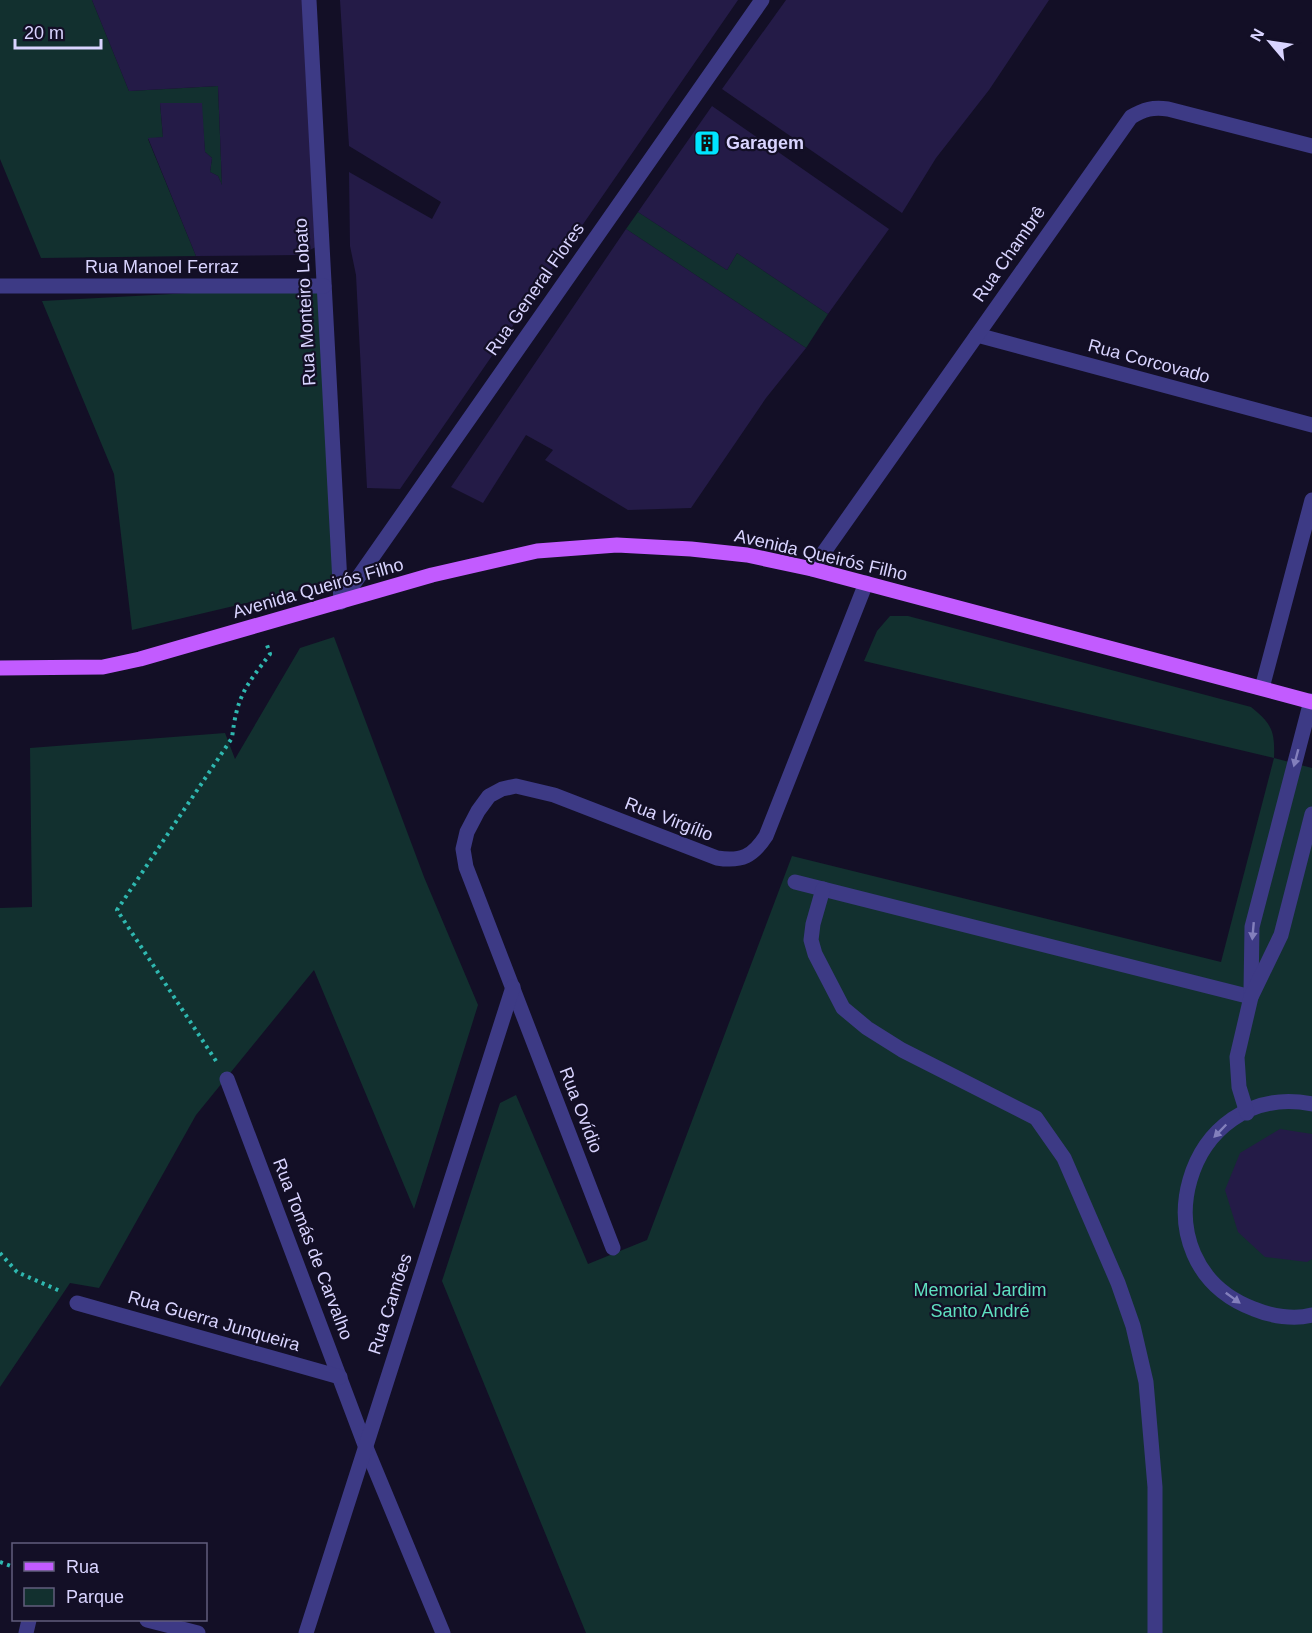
<svg xmlns="http://www.w3.org/2000/svg" width="1312" height="1633" viewBox="0 0 1312 1633" font-family="Arial,sans-serif">
  <style>
    .green { fill: #12302f }
    .building { fill: #241b47 }
    .lines { fill: none; stroke-linecap: round; stroke-linejoin: round }
    .path { stroke: #2fb8b0; stroke-width: 4; stroke-dasharray: 3 4.5; stroke-linecap: butt }
    .minor { stroke: #3d3a85; stroke-width: 15 }
    .major { stroke: #c25bff; stroke-width: 15 }
    .oneway { fill: #837fbc }
    .labels { text-anchor: middle; dominant-baseline: central; stroke-width: 4.5; stroke-linejoin: round; paint-order: stroke }
    .poi-label { font-size: 18px; font-weight: bold; fill: #d9d4ff; stroke: #130f26; text-anchor: start }
    .street-label { font-size: 18px; fill: #d9d4ff; stroke: #130f26 }
    .park-label { font-size: 18px; fill: #5fe0c0; stroke: #130f26 }
  </style>
  <rect width="100%" height="100%" fill="#130f26"/>
  <g class="green">
    <polygon points="0,0 92,0 129,91 218,86 222,185 218,176 210,172 212,158 205,152 201,103 160,103 163,137 148,139 196,256 41,258 0,159"/>
    <polygon points="638,212 727,270 737,253 828,314 806,348 626,229"/>
    <polygon points="324,286 340,581 132,630 114,474 42,301"/>
    <path d="M890 616H908L1251 707C1272 724 1275 731 1274 758L1312 768V1633H586L442 1281 500 1103 516 1095 588 1264 647 1240 792 856 1221 962 1274 758 864 661 877 631Z"/>
    <polygon points="334,637 424,877 478,1005 414,1209 314,970 196,1115 99,1288 70,1283 0,1387 0,908 32,907 30,748 225,733 235,759 300,648"/>
  </g>
  <g class="building">
    <polygon points="92,0 303,0 316,247 299,255 196,256 148,138 163,137 160,103 202,103 205,152 212,158 210,172 218,176 222,185 218,86 129,91"/>
    <polygon points="340,0 738,0 400,489 367,488 356,275 350,246 349,172 432,219 441,202 349,146"/>
    <polygon points="786,0 1049,0 989,90 936,158 902,213 722,89"/>
    <polygon points="712,106 889,229 828,314 737,253 727,270 638,212"/>
    <polygon points="626,229 806,348 766,398 691,508 628,510 545,460 553,450 526,435 483,503 451,487"/>
    <polygon points="1280,1129 1312,1134 1312,1259 1307,1262 1265,1257 1238,1232 1225,1190 1240,1153"/>
  </g>
  <g class="lines">
    <g class="path">
      <path d="M216 1061 117 910 232 738C237 696 245 687 270 654L267 645"/>
      <polyline points="0,1253 17,1272 60,1291"/>
      <polyline points="0,1562 14,1567"/>
    </g>
    <g class="minor">
      <polyline points="309,0 341,602"/>
      <polyline points="0,286 324,286"/>
      <polyline points="977,335 1312,425"/>
      <path d="M812 569 1131 117C1144 109 1153 107 1168 109L1312 146"/>
      <polyline points="341,602 762,0"/>
      <polyline points="1262,688 1312,500"/>
      <polyline points="795,882 1251,997"/>
      <polyline points="823,889 813,924 811,940 815,954 843,1008 867,1028 902,1050 1036,1118 1064,1158 1118,1283 1133,1326 1146,1382 1155,1487 1155,1633"/>
      <polyline points="1251,991 1252,927 1311,701"/>
      <polyline points="227,1079 365,1445 443,1633"/>
      <path d="M1312 1104C1186 1079 1132 1263 1254 1309 1271 1316 1294 1320 1312 1315"/>
      <polyline points="1247,1113 1239,1087 1237,1057 1251,997 1281,935 1312,814"/>
      <path d="M613 1248 466 867 463 849 467 832 478 811 489 796 502 789 516 786 554 795 717 858C742 862 753 856 766 836L866 583"/>
      <polyline points="77,1303 340,1377"/>
      <polyline points="147,1620 198,1633"/>
      <polyline points="26,1633 29,1620"/>
      <polyline points="306,1633 513,987"/>
    </g>
    <polyline class="major" points="0,668 103,667 140,659 432,575 537,551 617,545 691,549 747,555 812,569 1312,702"/>
  </g>
  <defs><path id="oneway-solid" d="M-6-.8H1V-3.2L6.5 0L1 3.2V.8H-6Z" transform="scale(1.5)"/></defs>
  <g class="oneway">
    <use href="#oneway-solid" transform="translate(1296 758) rotate(105)"/>
    <use href="#oneway-solid" transform="translate(1253 931) rotate(95)"/>
    <use href="#oneway-solid" transform="translate(1220 1131) rotate(134)"/>
    <use href="#oneway-solid" transform="translate(1233 1298) rotate(36)"/>
  </g>
  <defs>
    <symbol id="building-square" viewBox="-11 -11 22 22"><rect x="-9" y="-9" width="18" height="18" rx="4" fill="#00e5ff" stroke="#130f26"/><path d="M-4-6H4V6H1V3H-1V6H-4ZM-2.5-4.3h1.7v1.8h-1.7ZM.8-4.3h1.7v1.8H.8ZM-2.5-1h1.7V.8h-1.7ZM.8-1h1.7V.8H.8Z" fill="#111"/></symbol>
  </defs>
  <g fill-rule="evenodd">
    <use href="#building-square" x="692" y="128" width="30" height="30"/>
  </g>
  <g class="labels">
    <g class="poi-label">
      <text x="726" y="143">Garagem</text>
    </g>
    <g class="street-label">
      <text transform="translate(1009 254) rotate(-55)">Rua Chambrê</text>
      <text x="162" y="267">Rua Manoel Ferraz</text>
      <text transform="translate(535 289) rotate(-55)">Rua General Flores</text>
      <text transform="translate(305 302) rotate(-93)">Rua Monteiro Lobato</text>
      <text transform="translate(1149 361) rotate(15)">Rua Corcovado</text>
      <text transform="translate(821 555) rotate(13)">Avenida Queirós Filho</text>
      <text transform="translate(318 588) rotate(-16)">Avenida Queirós Filho</text>
      <text transform="translate(669 819) rotate(21)">Rua Virgílio</text>
      <text transform="translate(581 1110) rotate(69)">Rua Ovídio</text>
      <text transform="translate(313 1249) rotate(69)">Rua Tomás de Carvalho</text>
      <text transform="translate(390 1304) rotate(-72)">Rua Camões</text>
      <text transform="translate(214 1321) rotate(16)">Rua Guerra Junqueira</text>
    </g>
    <g class="park-label">
      <text x="980" y="1290">Memorial Jardim<tspan x="980" dy="21">Santo André</tspan></text>
    </g>
  </g>
  <rect x="12" y="1543" width="195" height="78" fill="#130f26" stroke="#625e7d" stroke-width="1.5"/>
  <rect x="24" y="1562" width="30" height="9" fill="#c25bff" stroke="#625e7d" stroke-width="1.5"/>
  <text x="66" y="1573" font-size="18" fill="#d9d4ff">Rua</text>
  <rect x="24" y="1588" width="30" height="18" fill="#12302f" stroke="#625e7d" stroke-width="1.5"/>
  <text x="66" y="1603" font-size="18" fill="#d9d4ff">Parque</text>
  <g transform="translate(1270 42) rotate(299)" stroke="#130f26" stroke-width="4.5" paint-order="stroke">
  <path d="M0-4.5L10 22L0 15L-10 22Z" fill="#d9d4ff"/>
  <text y="-9" font-size="16" font-weight="bold" text-anchor="middle" fill="#d9d4ff">N</text>
  </g>
  <path d="M15 39v9h86v-9" fill="none" stroke="#d9d4ff" stroke-width="3"/>
  <text x="24" y="39" font-size="18" fill="#d9d4ff" stroke="#130f26" stroke-width="4.5" paint-order="stroke">20 m</text>
</svg>
